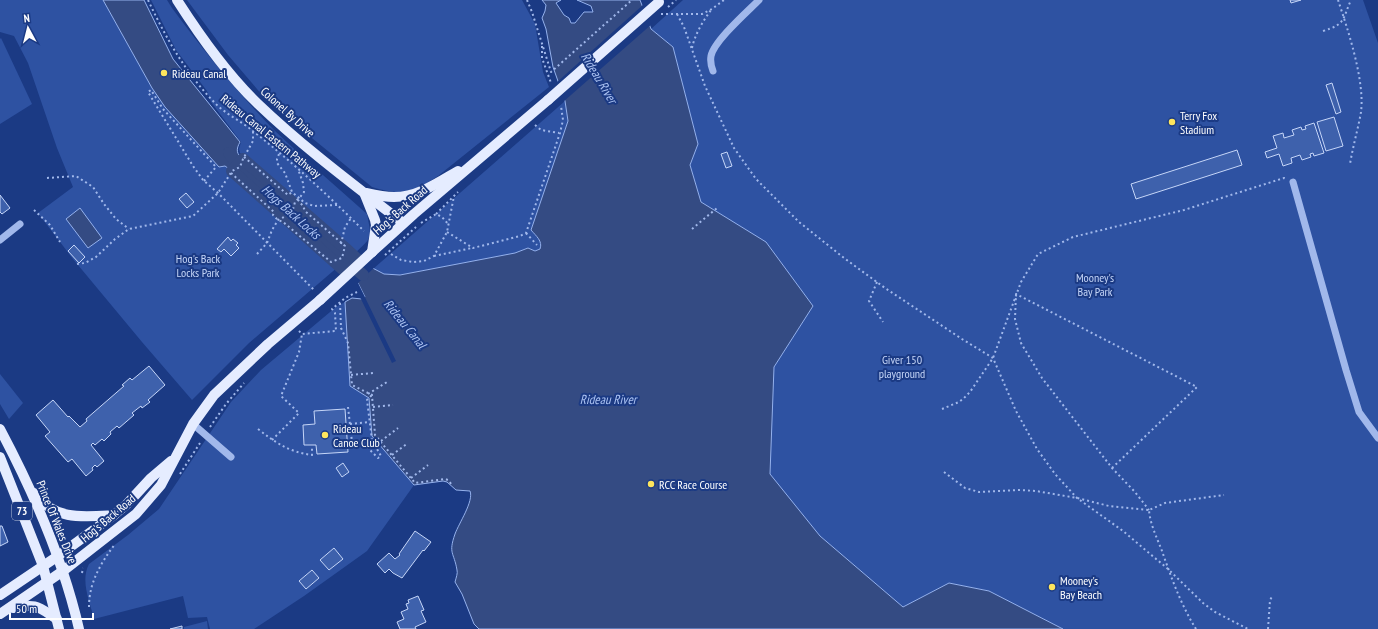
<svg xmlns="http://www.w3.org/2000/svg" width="1378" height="629" viewBox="0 0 1378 629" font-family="'PT Sans Narrow',sans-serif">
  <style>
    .green { fill: #2e52a2 }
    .water { fill: #344b83; stroke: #94b1ed }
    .pier { fill: #1b3a84 }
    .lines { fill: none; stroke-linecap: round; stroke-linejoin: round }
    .canal { stroke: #344b83; stroke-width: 12 }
    .building { fill: #3e61ac; stroke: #c6d6f8 }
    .path { stroke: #a1b8eb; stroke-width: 2; stroke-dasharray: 2 3; stroke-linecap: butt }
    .minor { stroke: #a1b8eb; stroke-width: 7 }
    .major { stroke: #e5ecff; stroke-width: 10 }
    .major-bridge { stroke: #e5ecff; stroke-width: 10 }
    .poi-dot { fill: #fde55d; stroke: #1b3a84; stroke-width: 1.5 }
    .labels { text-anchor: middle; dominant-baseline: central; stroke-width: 4; stroke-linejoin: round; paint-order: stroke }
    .shield { fill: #1b3a84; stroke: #bbc4da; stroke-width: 1 }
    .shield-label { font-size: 11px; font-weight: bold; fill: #fff }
    .poi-label { font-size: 12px; fill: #fff; stroke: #1b3a84; text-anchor: start }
    .street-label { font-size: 12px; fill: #fff; stroke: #1b3a84 }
    .park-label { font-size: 12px; fill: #c6d6f8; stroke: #1b3a84 }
    .water-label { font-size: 13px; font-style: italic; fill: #acc3f3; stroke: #1b3a84 }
  </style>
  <rect width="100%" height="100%" fill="#1b3a84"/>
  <g class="green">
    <polygon points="0,0 103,0 152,88 165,107 219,167 225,166 232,171 339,266 249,343 192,400 142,342 73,259 38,213 73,187 57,148 28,63 14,36 0,32"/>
    <path d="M151 0H167L172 8C204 51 237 92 274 130 304 159 336 186 367 214 372 239 372 237 354 254L306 209 240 153 239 149 241 142 211 102 207 91 176 50Z"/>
    <path d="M187 0H522L535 24 543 72 549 87 438 176C412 193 402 196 372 187L269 103 228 55Z"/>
    <polygon points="683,0 1363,0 1378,43 1378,629 1063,629 989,591 949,583 903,607 820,536 769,474 774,367 813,306 766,242 701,202 690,165 698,144 673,47 651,29"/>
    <polygon points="1,38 32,104 0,124 0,39"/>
    <path d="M565 101 568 121 567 127 531 230C536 236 543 241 540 249L535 251 528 248 515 253 400 275 384 274 373 269Z"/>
    <path d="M345 302 350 385 369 397 372 436 414 485 367 551 304 596 254 629H210L207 617 188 618 183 596 94 619C90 602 80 581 89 564L128 535 159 509 231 402 261 370 336 307Z"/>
    <polygon points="0,374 23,403 9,419 0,404"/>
    <polygon points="207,621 208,629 184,629 184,627"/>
  </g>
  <g class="water">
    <path d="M103 0H144L173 59 240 142C236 149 236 154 243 159L232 171 225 166 219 167 165 107 152 88Z"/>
    <path d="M542 0H561L556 3 564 15 569 18 571 23H575L584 12H593L591 6 577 0H640L651 29 673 47 698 144 690 165 701 202 766 242 813 306 774 367 770 474 820 536 903 607 949 583 989 591 1063 629H479L474 624 462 594 455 582C456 578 458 573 457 570 454 552 448 554 455 534 459 523 474 501 470 491L456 490 447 482 443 481 414 485 372 436 369 398 350 386 345 302 352 298 362 299 365 297 358 283 346 272 359 261 384 274 400 275 515 253 528 248 535 251 540 249C543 241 536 236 531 230L568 121 565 101 553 67 546 29 542 18 545 11 546 5Z"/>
    <polygon points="80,208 102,238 88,248 66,219"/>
  </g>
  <g class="pier">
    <polygon points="644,4 652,24 563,102 556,83"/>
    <polygon points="360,259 375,267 358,283 396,361 392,363 360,297 363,296 357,284 345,274"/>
  </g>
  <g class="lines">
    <g class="canal">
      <polyline points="229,153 240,167 363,275"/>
      <polygon points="243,159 345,248 359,261 346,272 232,171"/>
    </g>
  </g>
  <g class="building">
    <polygon points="1290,0 1301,0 1291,3"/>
    <polygon points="1332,83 1341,112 1336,114 1326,85"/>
    <polygon points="1334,117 1343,146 1326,151 1317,122"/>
    <polygon points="1314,123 1324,153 1314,156 1313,153 1310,154 1311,157 1302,160 1300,155 1291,158 1292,163 1283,166 1279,154 1267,158 1265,152 1277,148 1273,136 1283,133 1284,138 1294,135 1292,130 1301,127 1302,130 1306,129 1305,126"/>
    <polygon points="1237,150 1242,165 1136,199 1131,184"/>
    <polygon points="727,152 732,166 726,168 721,154"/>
    <polygon points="186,193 194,202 187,208 179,199"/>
    <polygon points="0,195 10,208 2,214 0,212"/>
    <polygon points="228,237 231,241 233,239 238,243 236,245 239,248 231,256 224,249 221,252 217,249"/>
    <polygon points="74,245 85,257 79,263 68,251"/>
    <polygon points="149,366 165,385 148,400 150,402 142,408 141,406 132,413 134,415 119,428 117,426 110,432 111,434 104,441 102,439 95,445 93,443 91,445 104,461 97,467 95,465 92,468 93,470 86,476 72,459 68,462 45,436 50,432 36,415 53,400 68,417 69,416 80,427 87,421 86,419 124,386 122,385 130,378 132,380"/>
    <polygon points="345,409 348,452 317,454 316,445 304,445 303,425 315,424 314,411"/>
    <polygon points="343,463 349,472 342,477 336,468"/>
    <polygon points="0,526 2,526 8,542 0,546"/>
    <polygon points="415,531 431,542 424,551 423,550 402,578 393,573 389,569 385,573 377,564 389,553 395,559 400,555 399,554"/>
    <polygon points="334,548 343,559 329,570 320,560"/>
    <polygon points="312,570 319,578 306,589 299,581"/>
    <polygon points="418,596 424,610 421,611 426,622 415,627 416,629 400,629 397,622 404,619 401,612 408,609 406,604 409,603 408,600"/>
    <polygon points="182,626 182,629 170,629"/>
  </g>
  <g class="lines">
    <g class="path">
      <path d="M148 0C166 38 185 72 214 102 225 114 241 121 253 131 292 162 329 196 364 231"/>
      <polyline points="527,0 532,12 551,72 632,0"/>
      <path d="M1338 0C1348 30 1365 81 1361 112 1358 129 1353 146 1350 164"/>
      <polyline points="668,7 676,0"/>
      <polyline points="661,14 702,14 712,9 724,0"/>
      <polyline points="677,14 684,27 705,86 734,148 756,179 799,222 844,258 885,288 962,339 993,358 1016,411 1037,449 1055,474 1077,498 1123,531 1168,569 1203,603 1215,612 1248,629"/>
      <path d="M1323 31C1346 24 1342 20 1351 0"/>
      <polyline points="542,46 542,58 551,83"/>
      <path d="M692 48C695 34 703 21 711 10"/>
      <polyline points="535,125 541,130 559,133"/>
      <polyline points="279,154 277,159 277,163 285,173 292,192 305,203 314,206 338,205"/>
      <polyline points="244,157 288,195 292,192"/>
      <polyline points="231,173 274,212 273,215 278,220 283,222 331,262 342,258 345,246 305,211 303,206 298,200"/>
      <polyline points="47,178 76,176 93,187 104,204 116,219 129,229"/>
      <polyline points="204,181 216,167 163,109 151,90 148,92 193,166 203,180 218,193 314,290"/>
      <polyline points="34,210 50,225 60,242"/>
      <polyline points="436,214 458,192"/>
      <polyline points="421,223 436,214 442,217 449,225"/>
      <polyline points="692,229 717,208"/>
      <polyline points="447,232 473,248 520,236 526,233 560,133 563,120 561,106"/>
      <polyline points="526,233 537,245"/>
      <polyline points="341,244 345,227 351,218"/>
      <polyline points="257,254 267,243 272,230 278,220 292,213 295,202 301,196 304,192 303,183 298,169"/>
      <polyline points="391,254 401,260 413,262 424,261 434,256 447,232 454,196"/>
      <polyline points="385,255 416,227"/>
      <polyline points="434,256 472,248"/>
      <polyline points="77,264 85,263 96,257 115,239 129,229 193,216 218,193 232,171 240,167 243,159 253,141 253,131"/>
      <polyline points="877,282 869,301 883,322"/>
      <polyline points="340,303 341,328 348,343 352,385 372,395 375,435 415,483 445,479 448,480 452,485"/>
      <polyline points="299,331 302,334 336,331 335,313 332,309 345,298 357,292"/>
      <polyline points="351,375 373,373"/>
      <polyline points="368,394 387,382"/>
      <polyline points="348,407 352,442 372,440 367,400 372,395"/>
      <polyline points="373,407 393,405"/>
      <polyline points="942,409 959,402 964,398 970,392 993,358 1021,282 1038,254 1073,237 1184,210 1284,178 1286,179"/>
      <polyline points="350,424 370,422"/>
      <polyline points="210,427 226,404 244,383"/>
      <path d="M258 429C276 443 289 452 312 455V448"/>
      <polyline points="272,440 299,413 281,396 299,352 302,334"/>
      <polyline points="381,441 398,428"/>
      <polyline points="353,442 366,446 378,458 381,456 372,440"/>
      <polyline points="392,455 408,443"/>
      <polyline points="1112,468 1197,387 1016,294 1015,319 1021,343 1042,378 1112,468 1135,492 1149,510"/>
      <polyline points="944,472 965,488 979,492 1020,490 1036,491 1077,498 1109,506 1149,510"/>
      <polyline points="180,474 200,443"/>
      <polyline points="411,478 428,465"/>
      <polyline points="82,573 83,568"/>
      <path d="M89 607C89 582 101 563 115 544"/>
      <path d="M1196 629C1181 605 1171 577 1162 551 1157 538 1150 524 1149 510L1165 503 1224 495"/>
      <polyline points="1268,629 1270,600 1273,595"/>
    </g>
    <g class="minor">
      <path d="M713 71C711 66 710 62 711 56 714 41 747 12 759 0"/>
      <polyline points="1293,182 1346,370 1359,412 1378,438"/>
      <polyline points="0,240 20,224"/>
      <polyline points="193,424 231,457"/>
    </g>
    <g class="major">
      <path d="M177 0C200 36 226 73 257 103 303 147 354 185 403 223"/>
      <path d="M366 193C375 195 385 197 394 197 418 197 439 182 458 171"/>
      <polyline points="365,195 375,220 376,225 372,252"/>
      <polyline points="372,252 414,214 548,100"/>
      <path d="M0 429C34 493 63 559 79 629"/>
      <polyline points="0,457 43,566 59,629"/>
      <path d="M34 493C55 521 83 517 114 515"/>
      <polyline points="0,595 58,556 114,515 127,504 151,478 171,461"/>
      <path d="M13 608C37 603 38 607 57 619"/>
      <polyline points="0,614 63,571 136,514 161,485 193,424 214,395 268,344 320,300"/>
    </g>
    <g class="major-bridge">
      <polyline points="548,100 659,2"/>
      <polyline points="320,300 372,252"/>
    </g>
  </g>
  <g class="poi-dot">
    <circle cx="164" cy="73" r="4"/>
    <circle cx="1172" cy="122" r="4"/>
    <circle cx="325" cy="435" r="4"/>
    <circle cx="651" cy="484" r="4"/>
    <circle cx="1052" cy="587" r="4"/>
  </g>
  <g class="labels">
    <rect class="shield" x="12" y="502" width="20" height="18" rx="3"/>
    <g class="shield-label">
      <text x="22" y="511">73</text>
    </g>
    <g class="poi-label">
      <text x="172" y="73">Rideau Canal</text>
      <text x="1180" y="115">Terry Fox<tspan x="1180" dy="14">Stadium</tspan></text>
      <text x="333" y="428">Rideau<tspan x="333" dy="14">Canoe Club</tspan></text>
      <text x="659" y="484">RCC Race Course</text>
      <text x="1060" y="580">Mooney's<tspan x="1060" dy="14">Bay Beach</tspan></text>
    </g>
    <g class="street-label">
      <text transform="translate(288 112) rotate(42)">Colonel By Drive</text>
      <text transform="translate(271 136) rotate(39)">Rideau Canal Eastern Pathway</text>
      <text transform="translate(400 210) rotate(-41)">Hog's Back Road</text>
      <text transform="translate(108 518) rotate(-40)">Hog's Back Road</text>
      <text transform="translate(57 522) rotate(68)">Prince Of Wales Drive</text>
    </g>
    <g class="park-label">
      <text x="198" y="258">Hog's Back<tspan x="198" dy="14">Locks Park</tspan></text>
      <text x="1095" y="277">Mooney's<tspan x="1095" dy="14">Bay Park</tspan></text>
      <text x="902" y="359">Giver 150<tspan x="902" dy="14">playground</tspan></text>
    </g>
    <g class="water-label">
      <text transform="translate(599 78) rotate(59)">Rideau River</text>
      <text transform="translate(291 212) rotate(42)">Hogs Back Locks</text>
      <text transform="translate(405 324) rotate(51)">Rideau Canal</text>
      <text x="608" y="399">Rideau River</text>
    </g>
  </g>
  <g transform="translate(28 28) rotate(353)" stroke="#1b3a84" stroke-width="3" paint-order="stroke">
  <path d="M0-3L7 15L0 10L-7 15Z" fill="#ffffff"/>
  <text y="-6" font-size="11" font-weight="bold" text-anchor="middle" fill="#ffffff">N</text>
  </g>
  <path d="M10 613v6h83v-6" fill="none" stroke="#ffffff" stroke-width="2"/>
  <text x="16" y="613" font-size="12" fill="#ffffff" stroke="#1b3a84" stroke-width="3" paint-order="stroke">50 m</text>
</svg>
